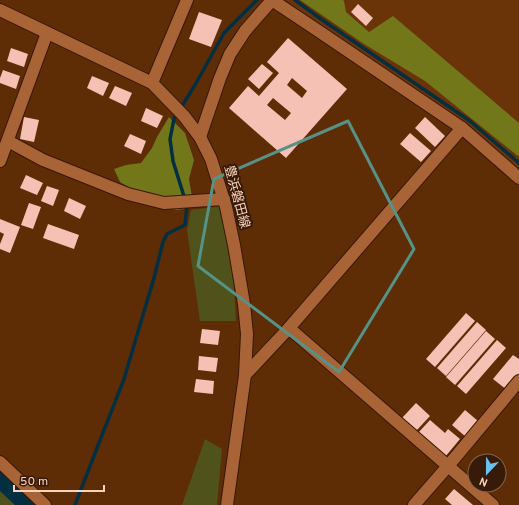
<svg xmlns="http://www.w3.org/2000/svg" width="519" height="505" viewBox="0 0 519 505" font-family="Overpass,'Noto Sans JP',sans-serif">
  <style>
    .built { fill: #6a3308 }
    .green { fill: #4f521b }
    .forest { fill: #72771a }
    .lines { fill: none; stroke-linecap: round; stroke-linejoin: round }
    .stream { stroke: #042f41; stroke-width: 3.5 }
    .river { stroke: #042f41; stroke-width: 22 }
    .building { fill: #f6c1b5; fill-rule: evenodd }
    .street-casing { stroke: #3a1801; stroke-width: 14 }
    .secondary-casing { stroke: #3a1801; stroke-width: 14 }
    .street { stroke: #a86336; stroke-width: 12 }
    .secondary { stroke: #a86336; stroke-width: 12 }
    .marked { fill: none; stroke: #569286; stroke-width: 3; stroke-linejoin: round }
    .labels { text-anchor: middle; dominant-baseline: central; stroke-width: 4; stroke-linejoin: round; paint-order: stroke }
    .street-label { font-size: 13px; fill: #fbd4bd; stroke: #371b08 }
  </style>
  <rect width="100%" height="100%" fill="#5e2d06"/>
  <polygon class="built" points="275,0 519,0 519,178 462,128"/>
  <g class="green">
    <polygon points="221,206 232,258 236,321 200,321 187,230 191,210"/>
    <polygon points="205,439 222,449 217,505 182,505"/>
    <polygon points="0,467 39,505 0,505"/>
  </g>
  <g class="forest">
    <polygon points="300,0 343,0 344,1 346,12 369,32 393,16 519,123 519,157 425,81 364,44"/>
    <polygon points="169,117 185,133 194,160 189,179 192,197 184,209 176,210 148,199 120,182 114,169 126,165 141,163 152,148 157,137"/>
  </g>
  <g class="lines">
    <g class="stream">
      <polyline points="295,0 321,19 470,121 519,163"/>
      <polyline points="75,505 99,443 124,379 154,278 163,242 167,234 185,225 187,206 173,161 170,139 174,119 195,85 224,33 257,0"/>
    </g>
    <polyline class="river" points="0,476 31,505"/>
  </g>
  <g class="building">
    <polygon points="358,4 373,18 366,26 351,12"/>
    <polygon points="199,12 222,20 211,47 189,39"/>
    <path d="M288 38 347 89 286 158 229 108 248 86 259 96 279 73 267 62ZM292 78 307 91 302 98 287 85ZM273 98 291 113 285 120 267 105Z"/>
    <polygon points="11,48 28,54 24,67 7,61"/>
    <polygon points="262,64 273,73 259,89 248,79"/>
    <polygon points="3,70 20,76 16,89 0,83 0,78"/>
    <polygon points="92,76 109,83 103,96 87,88"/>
    <polygon points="115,86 132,93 126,106 109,98"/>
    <polygon points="146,108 163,116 157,128 141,121"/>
    <polygon points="24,117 39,120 34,142 20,139"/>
    <polygon points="425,117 445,136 435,147 415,128"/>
    <polygon points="410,133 431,151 421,162 400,144"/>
    <polygon points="130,134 146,141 141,154 124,146"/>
    <polygon points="26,175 43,183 37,195 20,188"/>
    <polygon points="47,186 59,190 53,206 41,201"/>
    <polygon points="69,198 86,206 80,219 64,211"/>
    <polygon points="29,203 41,207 33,229 21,225"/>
    <polygon points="0,219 20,227 10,253 0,249 0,244 4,234 0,232"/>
    <polygon points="48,224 79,235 74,249 43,238"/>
    <polygon points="466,313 475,321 435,367 426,359"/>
    <polygon points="477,322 486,330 446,376 437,368"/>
    <polygon points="202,329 220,331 218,345 200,343"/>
    <polygon points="486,331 495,339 455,385 446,377"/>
    <polygon points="497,340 506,348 466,394 457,386"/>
    <polygon points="513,355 519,359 519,376 507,390 493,379"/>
    <polygon points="199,356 218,358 216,372 198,370"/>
    <polygon points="196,379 214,381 213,394 194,392"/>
    <polygon points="416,403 430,416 416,431 402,418"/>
    <polygon points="465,410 478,421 466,437 452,425"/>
    <polygon points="430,420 445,433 448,429 460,439 445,457 418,433"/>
    <polygon points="454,489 473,505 452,505 445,499"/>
  </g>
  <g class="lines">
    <defs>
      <g id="street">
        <polyline points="8,141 43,160 128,194 164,203 224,199"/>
        <polyline points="0,161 47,33"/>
        <polyline points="289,328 493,505"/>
        <polyline points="245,375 289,328 462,128"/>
        <polyline points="0,462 45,505"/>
        <polyline points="414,505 448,466 519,381"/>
      </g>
      <g id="secondary">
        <polyline points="272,0 320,32 462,128 519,178"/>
        <polyline points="0,10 152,83 184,116 200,137 211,159 226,207 234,245 244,304 247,334 245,375 227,505"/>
        <polyline points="152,83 187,0"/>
        <polyline points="200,137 220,78 230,54 245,31 272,0"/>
      </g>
    </defs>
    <use href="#street" class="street-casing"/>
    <use href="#secondary" class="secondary-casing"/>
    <use href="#street" class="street"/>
    <use href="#secondary" class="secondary"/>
  </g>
  <path class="marked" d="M348 121 414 249 339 372 198 266 214 179Z"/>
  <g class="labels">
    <g class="street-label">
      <text transform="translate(236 197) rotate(75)">豊浜磐田線</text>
    </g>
  </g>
  <g transform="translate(487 473) rotate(202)"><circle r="19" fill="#371b08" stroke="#856550"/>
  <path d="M0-3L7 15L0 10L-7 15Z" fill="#69c3f1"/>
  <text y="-6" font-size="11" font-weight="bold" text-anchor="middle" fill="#fbd4bd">N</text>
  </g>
  <path d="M14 485v6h90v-6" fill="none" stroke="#fbd4bd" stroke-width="2"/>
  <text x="20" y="485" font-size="12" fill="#fbd4bd" stroke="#371b08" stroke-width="3" paint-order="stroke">50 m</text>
</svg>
